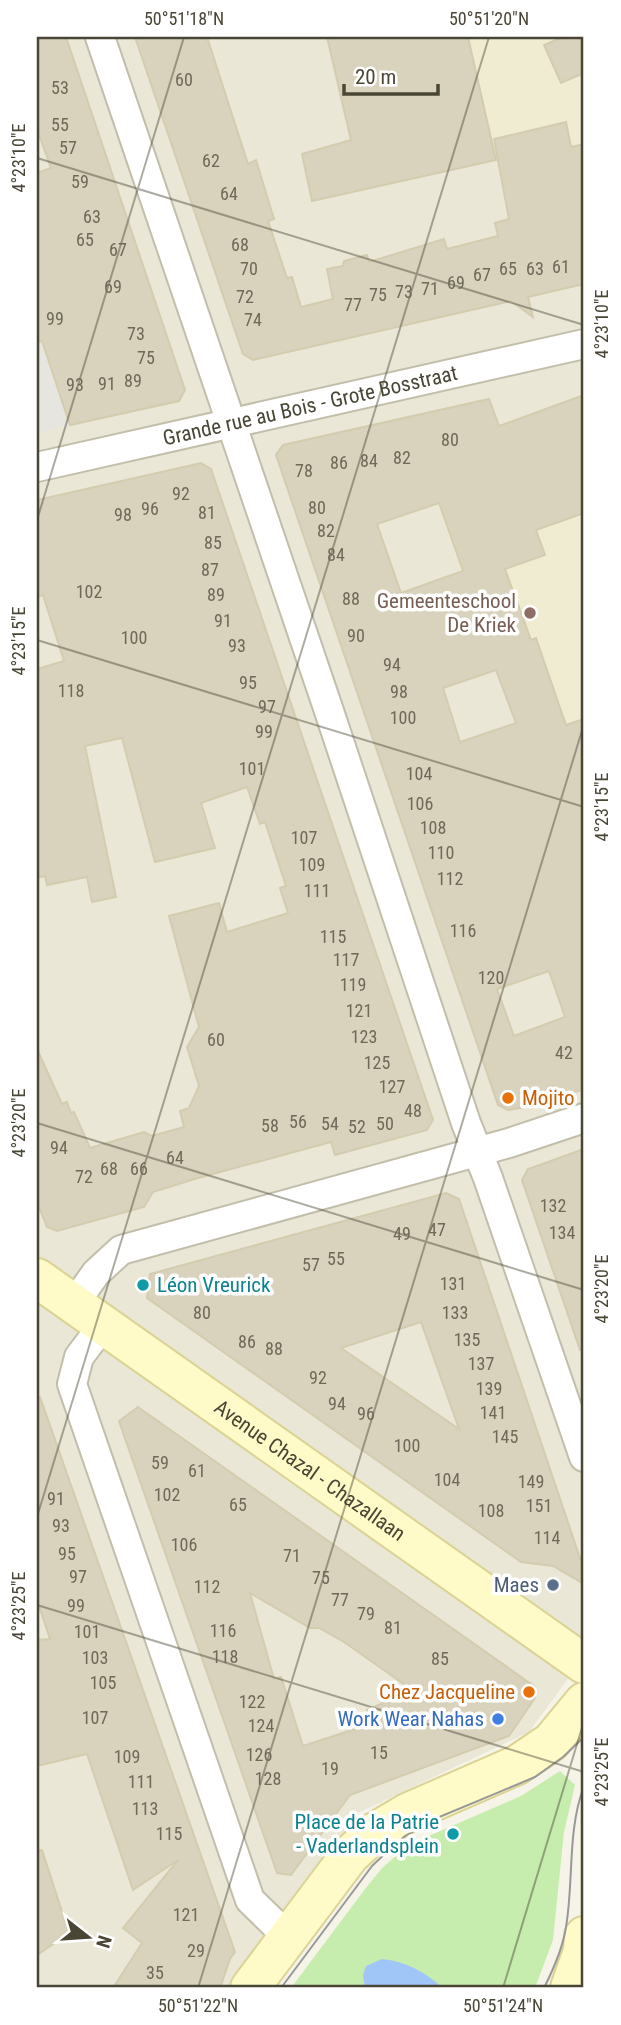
<svg xmlns="http://www.w3.org/2000/svg" width="621" height="2025" viewBox="0 0 621 2025" font-family="'Roboto Condensed',sans-serif">
  <style>
    .residential { fill: #eae7d6 }
    .education { fill: #f0ecd1 }
    .green { fill: #c6edae }
    .parking { fill: #e7e5e0 }
    .water { fill: #a0c5f7 }
    .building { fill: #d9d2bd; stroke: #d4ccaf; stroke-width: 2; fill-rule: evenodd }
    .lines { fill: none; stroke-linecap: round; stroke-linejoin: round }
    .street-casing { stroke: #c2beaa; stroke-width: 32 }
    .secondary-casing { stroke: #dad394; stroke-width: 42 }
    .street { stroke: #fff; stroke-width: 28 }
    .secondary { stroke: #fffbc9; stroke-width: 38 }
    .tram { stroke: #989898; stroke-width: 2 }
    .ticks { fill: none; stroke: #4a4636; stroke-width: 2; stroke-opacity: 0.45 }
    .education-dot { fill: #8d6e63; stroke: #fff; stroke-width: 2.5 }
    .food-dot { fill: #e8710a; stroke: #fff; stroke-width: 2.5 }
    .culture-dot { fill: #0f9aa8; stroke: #fff; stroke-width: 2.5 }
    .service-dot { fill: #5c6f8a; stroke: #fff; stroke-width: 2.5 }
    .shop-dot { fill: #3f7fe0; stroke: #fff; stroke-width: 2.5 }
    .labels { text-anchor: middle; dominant-baseline: central; stroke-width: 7; stroke-linejoin: round; paint-order: stroke }
    .number-label { font-size: 18px; fill: #6e6958 }
    .street-label { font-size: 21px; fill: #4a4636; stroke: #fff }
    .education-label { font-size: 21px; fill: #785e54; stroke: #fff; text-anchor: end }
    .food-label { font-size: 21px; fill: #c56008; stroke: #fff; text-anchor: start }
    .culture-label { font-size: 21px; fill: #0d838f; stroke: #fff; text-anchor: start }
    .service-label { font-size: 21px; fill: #4e5e75; stroke: #fff; text-anchor: end }
    .shop-label { font-size: 21px; fill: #366cbe; stroke: #fff; text-anchor: end }
    .neatline { fill: none; stroke: #4a4636; stroke-width: 2.5 }
    .ticks-label { font-size: 18px; text-anchor: middle; fill: #4a4636 }
  </style>
  <rect width="100%" height="100%" fill="#f6f4e8"/>
  <polygon class="residential" points="37,37 584,37 584,1657 529,1732 356,1814 232,1988 37,1988"/>
  <g class="education">
    <polygon points="327,37 584,37 584,144 549,153 547,149 496,160 362,190"/>
    <polygon points="584,395 584,772 539,788 407,419 489,399 499,425"/>
  </g>
  <polygon class="green" points="560,1771 575,1785 564,1832 553,1940 535,1988 291,1988 365,1889 382,1868 397,1855 415,1842 521,1796"/>
  <polygon class="parking" points="42,341 70,425 37,433 37,342"/>
  <path class="water" d="M382 1959C405 1961 425 1972 443 1988H365L363 1975 366 1966Z"/>
  <g class="building">
    <polygon points="37,37 66,37 185,390 179,401 70,425 42,341 37,342 37,173 51,168 37,129"/>
    <polygon points="135,37 207,37 248,164 256,160 274,219 268,221 287,278 292,277 301,307 333,299 327,269 343,266 344,261 367,255 369,262 444,239 447,249 498,236 495,223 509,219 494,139 566,122 571,147 584,144 584,284 528,297 533,317 511,301 253,360 243,354"/>
    <polygon points="327,37 468,37 496,160 312,201 302,154 351,140"/>
    <polygon points="563,37 584,37 584,73 561,83 544,45"/>
    <path d="M584 395V513L536 530 545 555 505 569 531 640 536 638 566 725 584 719V1089L538 1105 508 1110 498 1105 276 455 283 445 489 399 499 426ZM439 503 463 571 401 593 377 524ZM496 670 516 723 460 742 443 688ZM549 971 565 1017 514 1036 497 989Z"/>
    <polygon points="201,463 211,469 433,1120 427,1130 335,1155 331,1142 198,1178 153,1192 144,1207 57,1231 47,1227 37,1202 37,1049 62,1104 67,1102 71,1113 74,1112 90,1148 144,1132 152,1136 184,1127 180,1111 189,1108 199,1086 187,1047 199,1027 169,916 219,903 227,932 288,913 280,888 286,886 265,822 260,824 247,787 201,803 215,848 155,862 122,738 85,746 116,897 92,902 87,877 47,885 45,876 37,878 37,669 64,661 43,595 37,597 37,500"/>
    <polygon points="584,1149 584,1350 580,1350 522,1180 528,1169"/>
    <path d="M446 1193 459 1199 584 1570V1584L553 1566 521 1562 147 1298 150 1274ZM421 1322 459 1429 341 1348Z"/>
    <polygon points="40,1397 235,1952 230,1959 220,1988 113,1988 142,1943 123,1928 178,1860 133,1890 87,1754 37,1766 37,1640 50,1639 37,1600 37,1398"/>
    <path d="M138 1407 534 1686 535 1698 509 1736 350 1795 291 1875 277 1873 119 1421ZM250 1593 310 1628H319L344 1642 412 1690 367 1710 369 1718 354 1725 355 1729 303 1746 281 1677 274 1679Z"/>
    <polygon points="42,1850 69,1933 37,1955 37,1851"/>
  </g>
  <g class="lines">
    <defs>
      <g id="street">
        <polyline points="100,37 328,708 466,1123 488,1178 584,1457"/>
        <path id="s1" d="M37 467 584 344"/>
        <polyline points="74,1304 96,1273 121,1250 509,1143 584,1118"/>
        <polyline points="103,1325 79,1357 72,1384 250,1900 287,1936"/>
      </g>
      <g id="secondary">
        <path id="s2" d="M37 1278 584 1664"/>
        <polyline points="250,1988 350,1855 375,1832 407,1813 517,1765 551,1742 584,1702"/>
        <polyline points="570,1988 583,1951 584,1936"/>
      </g>
    </defs>
    <use href="#street" class="street-casing"/>
    <use href="#secondary" class="secondary-casing"/>
    <use href="#street" class="street"/>
    <use href="#secondary" class="secondary"/>
    <g class="tram">
      <polyline points="281,1988 372,1866 390,1849 405,1836 437,1818 535,1777 563,1757 584,1737"/>
      <path d="M544 1988C554 1968 563 1948 566 1927 574 1880 567 1831 584 1786"/>
    </g>
  </g>
  <path class="ticks" d="M37 158 584 325M37 520 184 37M37 640 584 807M37 1123 584 1290M37 1517 489 37M37 1605 584 1772M198 1988 584 724M503 1988 584 1721"/>
  <circle class="education-dot" cx="530" cy="613" r="7"/>
  <g class="food-dot">
    <circle cx="508" cy="1098" r="7"/>
    <circle cx="529" cy="1692" r="7"/>
  </g>
  <g class="culture-dot">
    <circle cx="143" cy="1285" r="7"/>
    <circle cx="453" cy="1834" r="7"/>
  </g>
  <circle class="service-dot" cx="553" cy="1585" r="7"/>
  <circle class="shop-dot" cx="498" cy="1719" r="7"/>
  <g class="labels">
    <g class="number-label">
      <text x="184" y="79">60</text>
      <text x="60" y="87">53</text>
      <text x="60" y="124">55</text>
      <text x="68" y="147">57</text>
      <text x="211" y="160">62</text>
      <text x="80" y="181">59</text>
      <text x="229" y="193">64</text>
      <text x="92" y="216">63</text>
      <text x="85" y="239">65</text>
      <text x="240" y="244">68</text>
      <text x="118" y="249">67</text>
      <text x="561" y="266">61</text>
      <text x="249" y="268">70</text>
      <text x="508" y="268">65</text>
      <text x="535" y="268">63</text>
      <text x="482" y="274">67</text>
      <text x="456" y="282">69</text>
      <text x="113" y="286">69</text>
      <text x="430" y="288">71</text>
      <text x="404" y="291">73</text>
      <text x="378" y="294">75</text>
      <text x="245" y="296">72</text>
      <text x="353" y="304">77</text>
      <text x="55" y="318">99</text>
      <text x="253" y="319">74</text>
      <text x="136" y="333">73</text>
      <text x="146" y="357">75</text>
      <text x="133" y="380">89</text>
      <text x="107" y="383">91</text>
      <text x="75" y="384">93</text>
      <text x="450" y="439">80</text>
      <text x="402" y="457">82</text>
      <text x="369" y="460">84</text>
      <text x="339" y="462">86</text>
      <text x="304" y="470">78</text>
      <text x="181" y="493">92</text>
      <text x="317" y="507">80</text>
      <text x="150" y="508">96</text>
      <text x="207" y="512">81</text>
      <text x="123" y="514">98</text>
      <text x="326" y="530">82</text>
      <text x="213" y="542">85</text>
      <text x="336" y="554">84</text>
      <text x="210" y="569">87</text>
      <text x="89" y="591">102</text>
      <text x="216" y="594">89</text>
      <text x="351" y="598">88</text>
      <text x="223" y="620">91</text>
      <text x="356" y="635">90</text>
      <text x="134" y="637">100</text>
      <text x="237" y="645">93</text>
      <text x="392" y="664">94</text>
      <text x="248" y="682">95</text>
      <text x="71" y="690">118</text>
      <text x="399" y="691">98</text>
      <text x="267" y="706">97</text>
      <text x="403" y="717">100</text>
      <text x="264" y="731">99</text>
      <text x="252" y="768">101</text>
      <text x="419" y="773">104</text>
      <text x="420" y="803">106</text>
      <text x="433" y="827">108</text>
      <text x="304" y="837">107</text>
      <text x="441" y="852">110</text>
      <text x="312" y="864">109</text>
      <text x="450" y="878">112</text>
      <text x="317" y="890">111</text>
      <text x="463" y="930">116</text>
      <text x="333" y="936">115</text>
      <text x="346" y="959">117</text>
      <text x="491" y="977">120</text>
      <text x="353" y="984">119</text>
      <text x="359" y="1010">121</text>
      <text x="364" y="1036">123</text>
      <text x="216" y="1039">60</text>
      <text x="564" y="1052">42</text>
      <text x="377" y="1062">125</text>
      <text x="392" y="1086">127</text>
      <text x="413" y="1110">48</text>
      <text x="298" y="1121">56</text>
      <text x="330" y="1123">54</text>
      <text x="385" y="1123">50</text>
      <text x="270" y="1125">58</text>
      <text x="357" y="1126">52</text>
      <text x="59" y="1147">94</text>
      <text x="175" y="1157">64</text>
      <text x="109" y="1168">68</text>
      <text x="139" y="1168">66</text>
      <text x="84" y="1176">72</text>
      <text x="553" y="1205">132</text>
      <text x="437" y="1229">47</text>
      <text x="562" y="1232">134</text>
      <text x="402" y="1233">49</text>
      <text x="336" y="1258">55</text>
      <text x="311" y="1264">57</text>
      <text x="453" y="1283">131</text>
      <text x="202" y="1312">80</text>
      <text x="455" y="1312">133</text>
      <text x="467" y="1339">135</text>
      <text x="247" y="1341">86</text>
      <text x="274" y="1348">88</text>
      <text x="481" y="1363">137</text>
      <text x="318" y="1377">92</text>
      <text x="489" y="1388">139</text>
      <text x="337" y="1403">94</text>
      <text x="493" y="1412">141</text>
      <text x="366" y="1413">96</text>
      <text x="505" y="1436">145</text>
      <text x="407" y="1445">100</text>
      <text x="160" y="1462">59</text>
      <text x="197" y="1470">61</text>
      <text x="447" y="1479">104</text>
      <text x="531" y="1481">149</text>
      <text x="167" y="1494">102</text>
      <text x="56" y="1498">91</text>
      <text x="238" y="1504">65</text>
      <text x="539" y="1505">151</text>
      <text x="491" y="1510">108</text>
      <text x="61" y="1525">93</text>
      <text x="547" y="1537">114</text>
      <text x="184" y="1544">106</text>
      <text x="67" y="1553">95</text>
      <text x="292" y="1555">71</text>
      <text x="78" y="1576">97</text>
      <text x="321" y="1577">75</text>
      <text x="207" y="1586">112</text>
      <text x="340" y="1599">77</text>
      <text x="76" y="1605">99</text>
      <text x="366" y="1613">79</text>
      <text x="393" y="1627">81</text>
      <text x="223" y="1630">116</text>
      <text x="87" y="1631">101</text>
      <text x="225" y="1656">118</text>
      <text x="95" y="1657">103</text>
      <text x="440" y="1658">85</text>
      <text x="103" y="1682">105</text>
      <text x="252" y="1701">122</text>
      <text x="95" y="1717">107</text>
      <text x="261" y="1725">124</text>
      <text x="379" y="1752">15</text>
      <text x="259" y="1754">126</text>
      <text x="127" y="1756">109</text>
      <text x="330" y="1768">19</text>
      <text x="268" y="1778">128</text>
      <text x="141" y="1781">111</text>
      <text x="145" y="1808">113</text>
      <text x="169" y="1833">115</text>
      <text x="186" y="1914">121</text>
      <text x="196" y="1950">29</text>
      <text x="155" y="1972">35</text>
    </g>
    <g class="street-label">
      <text stroke="none"><textPath href="#s1" startOffset="280">Grande rue au Bois - Grote Bosstraat</textPath></text>
      <text stroke="none"><textPath href="#s2" startOffset="334">Avenue Chazal - Chazallaan</textPath></text>
    </g>
    <g class="education-label">
      <text x="516" y="601">Gemeenteschool<tspan x="516" dy="24">De Kriek</tspan></text>
    </g>
    <g class="food-label">
      <text x="522" y="1098">Mojito</text>
      <text x="515" y="1692" text-anchor="end">Chez Jacqueline</text>
    </g>
    <g class="culture-label">
      <text x="157" y="1285">Léon Vreurick</text>
      <text x="439" y="1822" text-anchor="end">Place de la Patrie<tspan x="439" dy="24">- Vaderlandsplein</tspan></text>
    </g>
    <g class="service-label">
      <text x="539" y="1585">Maes</text>
    </g>
    <g class="shop-label">
      <text x="484" y="1719">Work Wear Nahas</text>
    </g>
  </g>
  <rect width="621" height="2025" fill="none" stroke="#ffffff" stroke-width="77"/>
  <g transform="translate(88 1937) rotate(107)" stroke="#ffffff" stroke-width="5" paint-order="stroke">
  <path d="M0-5L12 26L0 18L-12 26Z" fill="#4a4636"/>
  <text y="-10" font-size="19" font-weight="bold" text-anchor="middle" fill="#4a4636">N</text>
  </g>
  <path d="M344 84v10h94v-10" fill="none" stroke="#4a4636" stroke-width="3.5"/>
  <text x="355" y="84" font-size="21" fill="#4a4636" stroke="#ffffff" stroke-width="5" paint-order="stroke">20 m</text>
  <rect x="38" y="38" width="544" height="1948" class="neatline"/>
  <g class="ticks-label">
    <text x="184" y="25">50°51'18"N</text>
    <text x="489" y="25">50°51'20"N</text>
    <text transform="translate(19 158) rotate(-90)" y="6">4°23'10"E</text>
    <text transform="translate(602 324) rotate(-90)" y="6">4°23'10"E</text>
    <text transform="translate(19 641) rotate(-90)" y="6">4°23'15"E</text>
    <text transform="translate(602 807) rotate(-90)" y="6">4°23'15"E</text>
    <text transform="translate(19 1123) rotate(-90)" y="6">4°23'20"E</text>
    <text transform="translate(602 1289) rotate(-90)" y="6">4°23'20"E</text>
    <text transform="translate(19 1606) rotate(-90)" y="6">4°23'25"E</text>
    <text transform="translate(602 1772) rotate(-90)" y="6">4°23'25"E</text>
    <text x="198" y="2012">50°51'22"N</text>
    <text x="503" y="2012">50°51'24"N</text>
  </g>
</svg>
